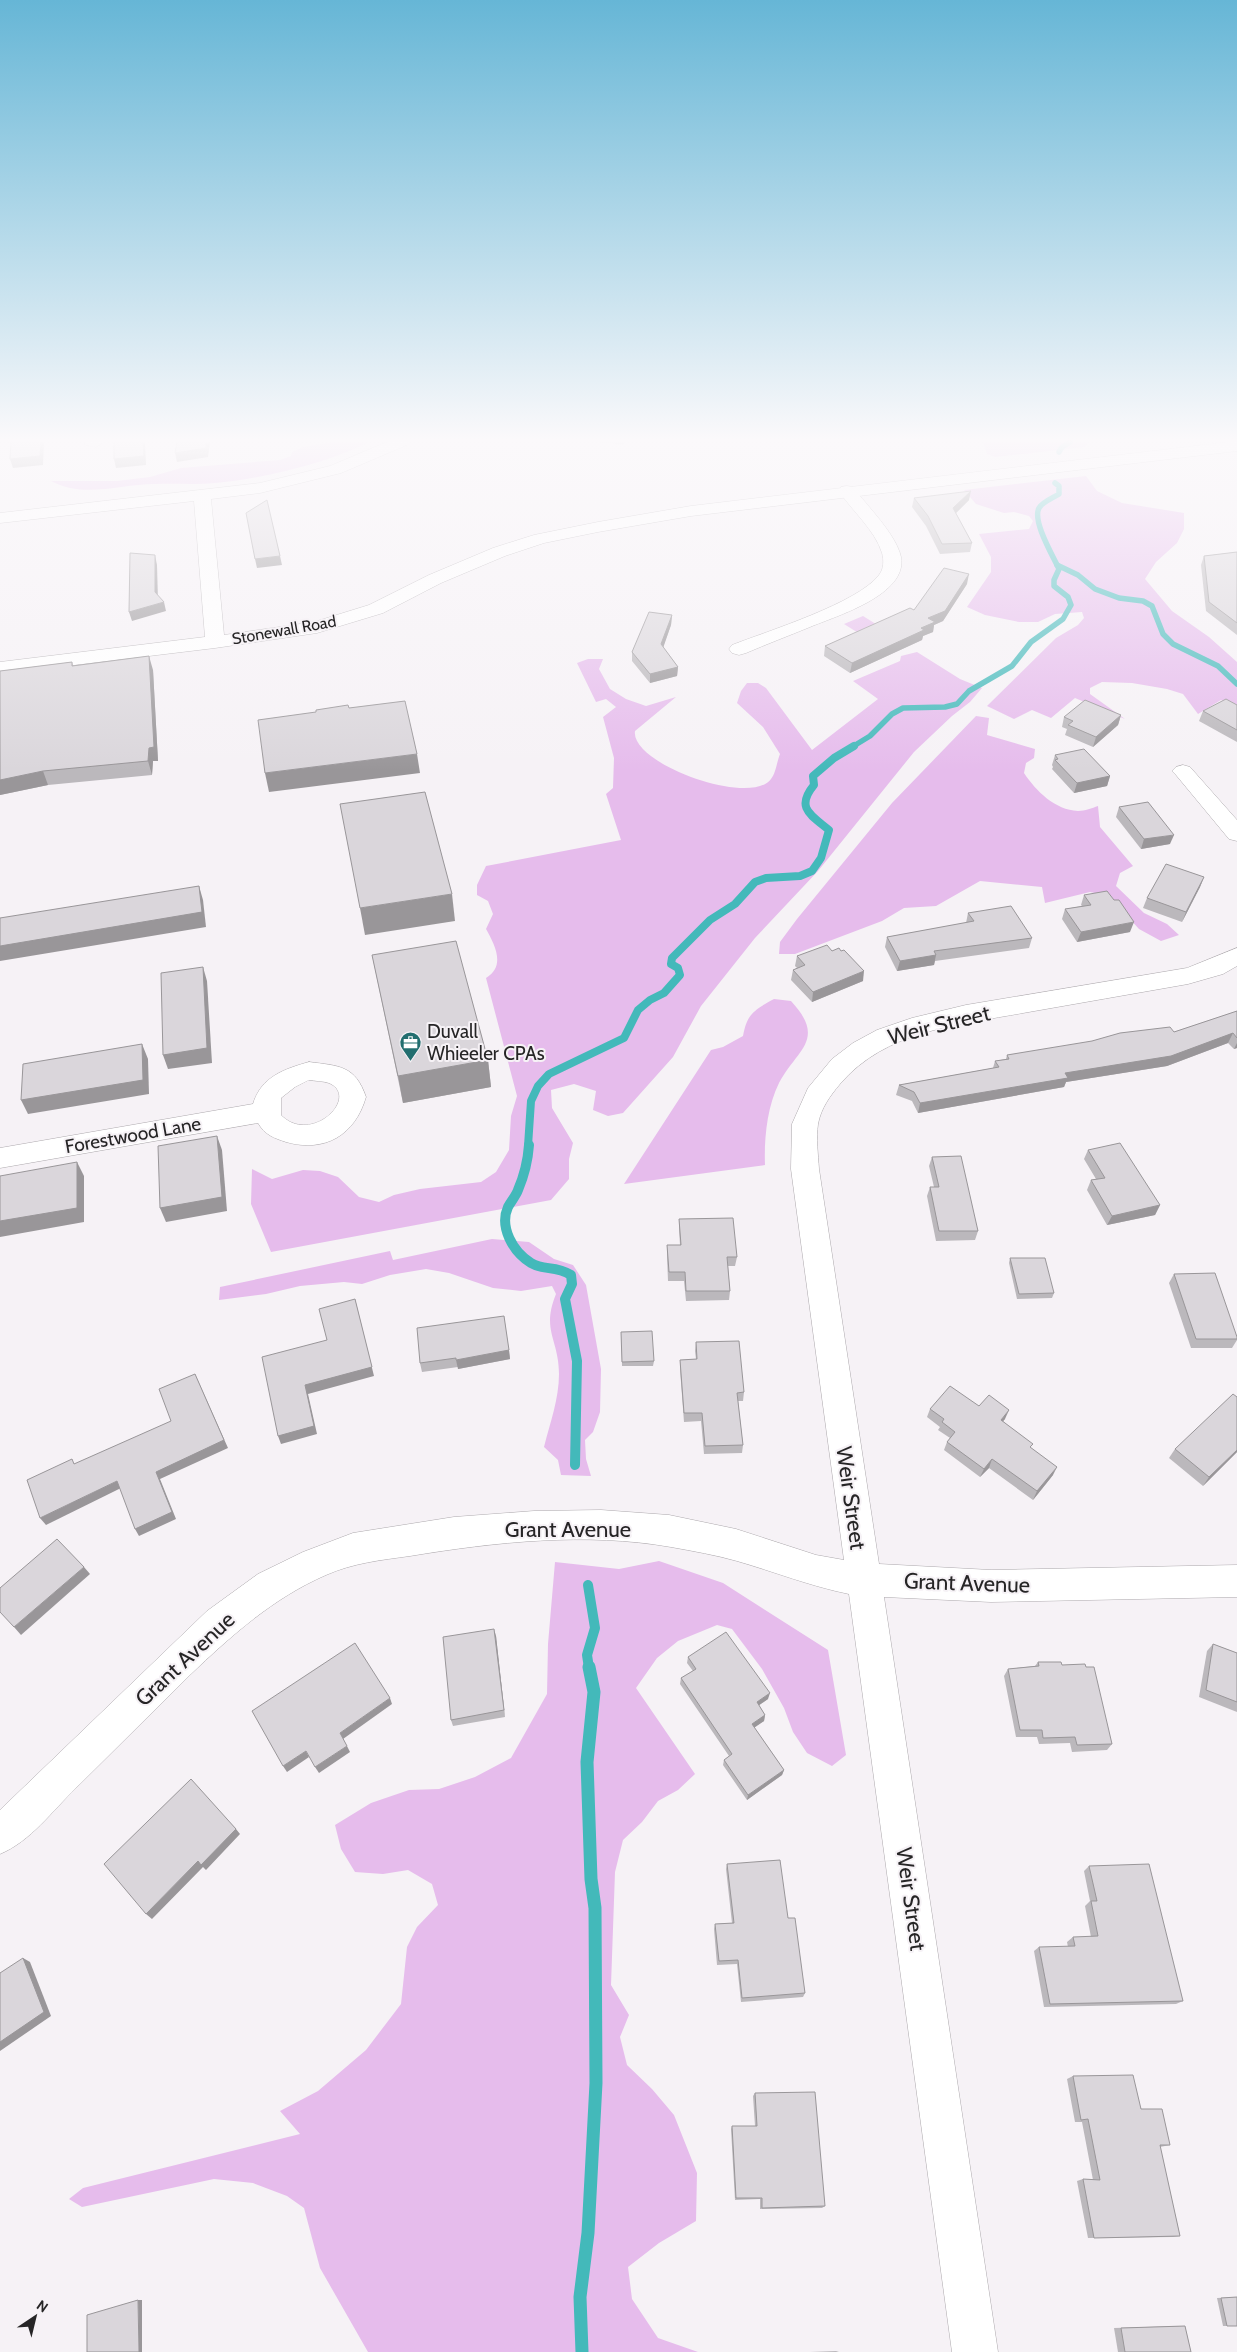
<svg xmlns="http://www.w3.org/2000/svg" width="1237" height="2352" viewBox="0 0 1237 2352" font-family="Cabin,sans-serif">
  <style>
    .green { fill: #e6bcec }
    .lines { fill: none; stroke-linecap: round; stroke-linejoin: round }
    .stream-far3 { stroke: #43b9ba; stroke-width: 5.5 }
    .stream-far2 { stroke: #43b9ba; stroke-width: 8 }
    .stream-far1 { stroke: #43b9ba; stroke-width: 10 }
    .stream { stroke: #43b9ba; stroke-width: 13 }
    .minor-casing { stroke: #ada9ad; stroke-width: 1 }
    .tertiary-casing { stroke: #ada9ad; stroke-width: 1 }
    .minor { fill: #fff; fill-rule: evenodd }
    .tertiary { fill: #fff; fill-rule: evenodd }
    .wall { fill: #bbb8bc }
    .shaded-wall { fill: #999699 }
    .building { fill: #dad6db; stroke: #999699 }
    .labels { text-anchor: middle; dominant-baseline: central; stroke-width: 4; stroke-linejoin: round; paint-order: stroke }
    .far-street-label { font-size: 16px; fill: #262526; stroke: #f6f2f6 }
    .poi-label { font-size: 19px; fill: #262526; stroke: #f6f2f6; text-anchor: start }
    .street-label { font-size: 19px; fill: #262526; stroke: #f6f2f6 }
    .near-street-label { font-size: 22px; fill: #262526; stroke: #f6f2f6 }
  </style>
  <rect width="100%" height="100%" fill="#f6f2f6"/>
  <g class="green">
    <path d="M334 442H369C328 463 261 479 215 483 195 485 175 483 155 484 119 484 85 499 51 481H117L150 477 181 468 280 460 291 456 292 452 303 447Z"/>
    <polygon points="983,442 1088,442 1085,447 995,457 987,454"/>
    <polygon points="1086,476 1097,491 1122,503 1184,513 1184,529 1177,543 1156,562 1145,579 1172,611 1209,637 1237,662 1237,706 1221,700 1198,714 1183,694 1167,689 1132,683 1102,682 1090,688 1090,694 1125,719 1075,698 1051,718 1032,710 1014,719 987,706 1056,638 1078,625 1084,618 1082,612 1055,614 1038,622 1019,622 985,615 967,607 991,572 991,557 979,534 1029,529 1033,521 1029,516 1014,512 1004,513 976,504 964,490"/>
    <polygon points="863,616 903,641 884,649 844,624"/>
    <path d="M917 652 960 679 982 688 970 702 952 716 914 752 818 871 755 938 701 1006 673 1057 623 1113 608 1116 593 1110 596 1091 574 1084 551 1090 552 1108 573 1143 569 1159V1179L551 1200 271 1252 251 1204 252 1169 272 1179 303 1170 320 1171 338 1177 359 1197 379 1202 394 1195 420 1189 481 1182 496 1172 509 1150 511 1116 517 1096 486 978C506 966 495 945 486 929L493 914 488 901 477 895V885L486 866 621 840 606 794 613 788 614 758 603 717 616 707 606 699 596 702 577 663 588 659H603L599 669 610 689 626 699 646 706 676 697 635 731C630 764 751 807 771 779 776 773 777 761 780 754L763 727 737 703 741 691 747 683H758L766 688 812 750 878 699 853 681 900 661 901 656Z"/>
    <path d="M976 716 989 718 987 735 1035 749 1034 758 1026 763 1024 773C1036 791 1055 810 1078 811 1085 811 1092 808 1098 806L1100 827 1133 866 1120 873 1116 886 1144 913 1167 924 1179 935 1161 941 1139 929 1109 896 1090 892 1045 903 1042 887 980 881 936 906 904 908 882 921 795 954H779L780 942 797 919 892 803Z"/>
    <path d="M774 999 791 1001C827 1040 797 1049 779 1083 767 1107 764 1139 765 1165L624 1184 711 1050 723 1047 743 1036C747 1014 754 1010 774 999Z"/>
    <path d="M492 1239 529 1242 554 1259 573 1265 586 1285 601 1369 600 1412 593 1432 585 1440 586 1459 591 1476 561 1475 558 1460 544 1447C550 1423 559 1399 559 1374 559 1339 541 1331 556 1294L552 1286 521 1291 493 1288 449 1273 426 1269 390 1275 362 1284 344 1282 300 1286 266 1294 219 1300 220 1287 390 1251 393 1260Z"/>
    <polygon points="659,1561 723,1583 828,1650 846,1755 832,1766 807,1753 793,1732 784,1708 762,1669 732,1629 717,1625 678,1641 657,1658 636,1688 695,1774 678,1790 658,1801 642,1822 623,1840 615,1872 611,1985 629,2015 620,2037 627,2065 652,2089 674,2115 697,2173 696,2221 659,2243 628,2267 632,2299 658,2338 698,2352 368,2352 320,2268 304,2208 287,2196 253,2183 214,2179 82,2207 69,2199 83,2188 300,2134 280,2111 318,2091 366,2050 401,2004 407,1947 417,1927 438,1905 432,1884 408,1870 383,1874 355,1872 341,1849 335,1825 371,1803 409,1790 439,1789 475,1777 511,1758 547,1694 548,1644 555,1562 619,1569"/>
  </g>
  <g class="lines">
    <g class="stream-far3">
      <polyline points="1059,452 1062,447 1070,442"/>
      <polyline points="1057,565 1078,575 1095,589 1119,598 1143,601 1152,606 1163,634 1173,644 1218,666 1237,684"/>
      <path d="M852 747 870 736 892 714 903 708 945 707 957 704 969 691 1012 666 1031 642 1063 619 1071 605 1068 597 1054 586V580L1059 569C1053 556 1032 521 1039 508 1042 502 1053 498 1059 494V486L1055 483"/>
    </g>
    <path class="stream-far2" d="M528 1146 531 1101 538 1086 549 1074 624 1038 638 1010 650 1000 664 993 680 975 678 968 671 964 672 958 710 920 735 904 755 882 766 878 800 876 812 871 821 858 829 830C811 815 795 808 814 785L813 776 834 758 854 746"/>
    <g class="stream-far1">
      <path d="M529 1145C528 1159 524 1176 518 1190 516 1196 511 1201 508 1207 499 1227 513 1252 531 1263 544 1271 555 1265 571 1275L572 1284 565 1299 577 1361 575 1465"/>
      <polyline points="588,1585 595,1628 587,1655 589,1668"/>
    </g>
    <polyline class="stream" points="582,2352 580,2297 588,2233 596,2083 595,1908 591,1879 587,1762 594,1692 589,1667"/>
    <defs>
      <g id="minor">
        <polygon points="84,442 104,442 96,447 86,445"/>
        <path d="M847 486 853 487C867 506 896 534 901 557 908 595 836 616 810 627 788 636 767 644 746 653L739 655 732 653 729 649 732 645C768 631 858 603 879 575 884 569 884 560 882 553 875 530 852 511 839 491L841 487Z"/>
        <polygon points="1183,765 1190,767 1237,820 1237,841 1229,839 1176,775 1172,771 1176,767"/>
        <path d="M1237 948V966L1223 974 1188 984C1133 994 1078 1003 1023 1013 958 1025 886 1030 840 1084 830 1096 821 1108 818 1124 816 1138 818 1154 819 1169L879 1564 991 1570 1237 1565V1597L991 1602 884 1597 998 2352H952L849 1594C810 1586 775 1572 737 1561 716 1555 693 1551 671 1547 586 1532 495 1542 410 1556 381 1560 353 1563 326 1575 273 1598 231 1636 190 1675 152 1713 114 1750 76 1788 52 1811 31 1841 0 1854V1810L207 1611 258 1574 303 1552 353 1533 454 1517 534 1511 601 1510 669 1515 736 1529 816 1555 844 1560 791 1169 792 1124 808 1088 832 1059 853 1043 877 1030 912 1018 966 1005 1187 968Z"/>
        <path d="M309 1062C339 1066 355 1065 366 1097 355 1135 325 1153 286 1142 274 1138 265 1135 258 1123L0 1168V1148L253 1104C261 1077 284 1069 309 1062ZM309 1080C315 1081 323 1081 329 1083 361 1097 311 1146 281 1115V1098L295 1087Z"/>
      </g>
      <polygon id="tertiary" points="387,442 409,442 407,445 341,473 260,493 211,499 224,635 314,622 369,605 429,575 493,548 534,535 598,522 691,506 1229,442 1237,442 1237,451 691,516 598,532 544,543 505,556 441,583 383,613 317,633 215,648 0,674 0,662 205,637 194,501 0,523 0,513 260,483 330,466"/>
    </defs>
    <use href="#minor" class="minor-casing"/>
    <use href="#tertiary" class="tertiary-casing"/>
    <use href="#minor" class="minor"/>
    <use href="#tertiary" class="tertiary"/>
  </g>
  <g class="wall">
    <polygon points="600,442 626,442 623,445"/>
    <polygon points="914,498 969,500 956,513 972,543 970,552 940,554 926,526 912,507"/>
    <polygon points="1237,552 1237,635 1206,611 1201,565 1204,556"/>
    <polygon points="967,584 943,621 934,625 933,632 923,636 922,640 850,673 824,656 825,646 914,610"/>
    <polygon points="672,615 671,625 663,647 678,667 677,676 650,683 632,661 632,652"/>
    <polygon points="72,662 73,665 153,670 158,761 153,761 152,775 48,785 0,795 0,671"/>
    <polygon points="1237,705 1237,742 1199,721 1203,711"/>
    <polygon points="1121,715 1118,725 1093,747 1065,735 1067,729 1062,727 1064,717"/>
    <polygon points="1055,755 1110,776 1107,786 1074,793 1052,769 1053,767 1052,765"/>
    <polygon points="1119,807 1170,844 1141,849 1116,817"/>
    <polygon points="1204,877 1200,887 1182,922 1143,908 1147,898"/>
    <polygon points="1084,895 1130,932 1077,942 1062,919 1065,909 1082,906 1081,905"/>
    <polygon points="968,913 1032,938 1029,948 935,961 934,965 897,971 885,947 887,937 966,923"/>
    <polygon points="832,951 863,981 812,1002 791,980 793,970 797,968 795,966 797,956"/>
    <polygon points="372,955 488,1060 491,1087 403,1103"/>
    <polygon points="1237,1011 1237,1048 1234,1049 1228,1043 1167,1066 1066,1082 1064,1087 918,1113 912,1101 896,1095 899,1085 993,1068 995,1061 1006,1059 1007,1055 1174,1032"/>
    <polygon points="1088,1150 1160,1205 1155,1215 1107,1225 1087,1190 1091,1180 1096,1179 1084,1159"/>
    <polygon points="932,1157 978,1231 975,1240 936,1241 927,1196 930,1187 934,1187 929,1166"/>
    <polygon points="679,1219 737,1257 735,1266 728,1266 730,1291 729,1300 686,1301 684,1281 668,1281 667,1255 667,1245 680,1245 679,1228"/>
    <polygon points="1010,1258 1054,1293 1052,1298 1017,1299 1009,1263"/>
    <polygon points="1174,1274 1237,1337 1237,1340 1232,1348 1191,1348 1169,1283"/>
    <polygon points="504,1316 510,1359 458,1369 458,1367 422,1372 420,1363"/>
    <polygon points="621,1332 654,1361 653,1366 622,1366"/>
    <polygon points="696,1342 744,1392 743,1401 738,1401 743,1445 742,1453 704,1454 701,1421 684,1422 680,1369 680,1360 696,1359 695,1351"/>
    <polygon points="979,1406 1005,1419 1003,1421 1031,1448 1053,1475 1033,1500 989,1468 980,1477 944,1450 947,1442 950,1438 938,1430 940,1427 927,1417 930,1409"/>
    <polygon points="1175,1449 1237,1452 1203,1486 1169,1458"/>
    <polygon points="496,1636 505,1717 453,1726 451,1720"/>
    <polygon points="1213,1644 1237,1653 1237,1712 1199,1697 1207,1651"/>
    <polygon points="688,1657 768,1699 759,1705 765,1715 764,1721 754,1727 784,1770 782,1775 747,1800 723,1765 724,1760 729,1756 680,1684 681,1678 693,1671 687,1663"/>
    <polygon points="1038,1662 1062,1665 1112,1744 1107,1750 1072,1752 1070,1743 1039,1744 1037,1737 1016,1737 1004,1676 1008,1669 1035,1666"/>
    <polygon points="727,1864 788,1918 805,1993 803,1997 741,2002 737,1964 717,1965 714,1929 715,1924 732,1923 726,1869"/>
    <polygon points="1089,1866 1183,2001 1176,2004 1044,2007 1034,1951 1039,1947 1068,1947 1067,1942 1073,1937 1091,1937 1085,1906 1090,1901 1084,1871"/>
    <polygon points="1073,2076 1141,2109 1170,2145 1160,2147 1180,2236 1173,2237 1088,2238 1077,2181 1083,2179 1093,2180 1082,2122 1075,2122 1067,2079"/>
    <polygon points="755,2093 825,2206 822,2208 760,2209 760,2199 735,2200 731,2129 732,2126 755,2126 753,2096"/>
    <polygon points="1237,2297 1237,2326 1223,2326 1217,2298"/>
    <polygon points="1177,2326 1185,2326 1191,2352 1118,2352 1114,2328"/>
    <polygon points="836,2351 839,2352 810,2352"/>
  </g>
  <g class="shaded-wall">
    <polygon points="41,442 44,442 43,465 13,468 10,459"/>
    <polygon points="143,442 145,442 146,465 116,468 114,459"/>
    <polygon points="206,442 210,442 208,457 177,462 175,453"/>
    <polygon points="971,491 969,500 951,518 953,508"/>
    <polygon points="155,555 157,565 158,601 155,592"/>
    <polygon points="280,556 282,565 257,568 255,559"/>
    <polygon points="969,574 967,584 943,621 934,625 933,632 923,636 922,640 850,673 852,663 921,628 928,618"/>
    <polygon points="164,602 166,611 132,621 129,612"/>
    <polygon points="672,615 671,625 661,654 661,644"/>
    <polygon points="149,656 153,670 158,761 153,761 152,775 148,761"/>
    <polygon points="678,667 677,676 650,683 650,674"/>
    <polygon points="1121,715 1118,725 1093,747 1096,737"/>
    <polygon points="417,754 420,773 269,792 265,773"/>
    <polygon points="43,771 48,785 0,795 0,780"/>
    <polygon points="1110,776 1107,786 1074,793 1077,783"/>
    <polygon points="1174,835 1170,844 1141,849 1144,839"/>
    <polygon points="1204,877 1200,887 1182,922 1186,912"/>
    <polygon points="199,886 203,900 206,927 0,961 0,946"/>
    <polygon points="452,894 455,921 365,935 360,908"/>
    <polygon points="1134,922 1130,932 1077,942 1081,932"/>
    <polygon points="936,955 934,965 897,971 900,961"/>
    <polygon points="203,967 207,981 212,1063 168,1069 163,1055"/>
    <polygon points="864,971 863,981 812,1002 813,992"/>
    <polygon points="1233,1033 1228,1043 1167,1066 1066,1082 1064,1087 918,1113 920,1103 1065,1073"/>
    <polygon points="1237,1043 1237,1048 1234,1049"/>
    <polygon points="142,1044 148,1059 149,1094 28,1114 21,1100"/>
    <polygon points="488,1060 491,1087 403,1103 398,1076"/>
    <polygon points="217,1136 222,1150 227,1211 166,1222 160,1208"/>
    <polygon points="77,1162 84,1176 84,1222 0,1237 0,1221"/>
    <polygon points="1160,1205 1155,1215 1107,1225 1112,1216"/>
    <polygon points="355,1299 374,1376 308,1394 317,1434 281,1444 278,1436 305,1385"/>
    <polygon points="509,1350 510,1359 458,1369 456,1360"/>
    <polygon points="195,1374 228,1448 160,1479 176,1519 139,1536 135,1529 156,1472"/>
    <polygon points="1009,1410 1005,1419 997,1428 1001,1420"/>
    <polygon points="1237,1450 1237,1452 1203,1486 1209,1477"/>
    <polygon points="992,1459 989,1468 980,1477 984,1469"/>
    <polygon points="1057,1467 1053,1475 1033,1500 1037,1491"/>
    <polygon points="117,1481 121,1488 46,1525 40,1518"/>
    <polygon points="84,1567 90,1574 21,1635 14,1627"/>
    <polygon points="494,1629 496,1636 505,1717 504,1710"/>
    <polygon points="770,1693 768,1699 755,1708 757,1702"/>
    <polygon points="390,1698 392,1704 343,1739 340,1733"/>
    <polygon points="765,1715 764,1721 751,1730 752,1724"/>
    <polygon points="347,1746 350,1752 319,1773 315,1767"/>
    <polygon points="306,1751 309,1757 287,1772 283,1766"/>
    <polygon points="784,1770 782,1775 747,1800 748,1795"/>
    <polygon points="236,1829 240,1834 206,1870 203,1867 152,1919 146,1914 198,1861"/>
    <polygon points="23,1958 30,1962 51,2016 0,2051 0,2042"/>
    <polygon points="138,2300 142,2300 142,2352 139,2352"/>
  </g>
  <g class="building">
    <polygon points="11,442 41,442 40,456 10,459"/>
    <polygon points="114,442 143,442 144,456 114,459"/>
    <polygon points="177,442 206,442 206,448 175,453"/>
    <polygon points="971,491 953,508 972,543 942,544 928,516 914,498"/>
    <polygon points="267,500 280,556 255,559 246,513"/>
    <polygon points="1237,552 1237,623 1209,602 1204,556"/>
    <polygon points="130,553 155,555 155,592 164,602 129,612"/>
    <polygon points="944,568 969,574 945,611 928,618 935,622 921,628 924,630 852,663 825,646 910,608 914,610"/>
    <polygon points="649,612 672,615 661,644 678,667 650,674 632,652"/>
    <polygon points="149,656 154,747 149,748 148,761 43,771 0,780 0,671 72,662 72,666"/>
    <polygon points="1226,699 1237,705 1237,730 1203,711"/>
    <polygon points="1085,700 1121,715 1096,737 1068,725 1073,721 1064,717"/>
    <polygon points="405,701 417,754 265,773 258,720 316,712 316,710 348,705 349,708"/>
    <polygon points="1084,749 1110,776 1077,783 1055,760 1058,759 1055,755"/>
    <polygon points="425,792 452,894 360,908 340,804"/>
    <polygon points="1148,802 1174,835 1144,839 1119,807"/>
    <polygon points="1166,864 1204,877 1186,912 1147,898"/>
    <polygon points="199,886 202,912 0,946 0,918"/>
    <polygon points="1107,891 1114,900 1119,900 1134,922 1081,932 1065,909 1091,905 1084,895"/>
    <polygon points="1011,906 1032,938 934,951 936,955 900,961 887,937 974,921 968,913"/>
    <polygon points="456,941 488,1060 398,1076 372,955"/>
    <polygon points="827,945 832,951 839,948 841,951 844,950 864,971 813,992 793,970 805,965 797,956"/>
    <polygon points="203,967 207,1048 163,1055 161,973"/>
    <polygon points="1237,1011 1237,1038 1233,1033 1171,1056 1065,1073 1068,1078 920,1103 914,1092 899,1085 999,1067 995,1061 1009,1059 1007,1055 1092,1041 1120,1033 1170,1027 1174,1032"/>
    <polygon points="142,1044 143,1080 21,1100 23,1064"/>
    <polygon points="217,1136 222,1197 160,1208 158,1146"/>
    <polygon points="1120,1143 1160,1205 1112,1216 1091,1180 1105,1178 1088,1150"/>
    <polygon points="961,1156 978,1231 939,1231 930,1187 939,1187 932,1157"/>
    <polygon points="77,1162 77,1208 0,1221 0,1176"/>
    <polygon points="733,1218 737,1257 727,1257 730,1291 686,1291 685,1272 669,1272 667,1245 681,1245 679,1219"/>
    <polygon points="1010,1258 1045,1258 1054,1293 1019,1294"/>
    <polygon points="1215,1273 1237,1337 1237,1339 1196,1339 1174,1274"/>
    <polygon points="355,1299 372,1367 305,1385 314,1426 278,1436 262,1357 327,1340 319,1309"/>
    <polygon points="504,1316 509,1350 456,1360 456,1358 420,1363 417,1328"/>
    <polygon points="652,1331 654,1361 622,1362 621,1332"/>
    <polygon points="739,1341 744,1392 737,1393 743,1445 705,1446 702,1413 684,1413 680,1360 697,1359 696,1342"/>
    <polygon points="195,1374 224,1440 156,1472 172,1512 135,1529 117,1481 40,1518 27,1480 72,1459 74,1464 171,1421 159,1389"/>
    <polygon points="950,1386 979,1406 989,1395 1009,1410 1001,1420 1033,1444 1030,1447 1057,1467 1037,1491 992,1459 984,1469 947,1442 955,1432 942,1422 944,1419 930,1409"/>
    <polygon points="1233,1394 1237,1397 1237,1450 1209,1477 1175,1449"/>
    <polygon points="57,1539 84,1567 14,1627 0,1612 0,1588"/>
    <polygon points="494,1629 504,1710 451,1720 443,1637"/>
    <polygon points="726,1632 770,1693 757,1702 765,1715 752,1724 784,1770 748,1795 724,1760 732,1754 681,1678 696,1669 688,1657"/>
    <polygon points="355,1643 390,1698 340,1733 347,1746 315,1767 306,1751 283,1766 252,1711"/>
    <polygon points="1213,1644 1237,1653 1237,1702 1206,1690"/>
    <polygon points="1038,1662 1061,1662 1062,1665 1085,1664 1086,1667 1094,1667 1112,1744 1077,1745 1075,1737 1043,1738 1042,1730 1020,1730 1008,1669 1039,1666"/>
    <polygon points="191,1779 236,1829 201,1865 198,1861 146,1914 104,1864"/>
    <polygon points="780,1860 788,1918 795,1918 805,1993 742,1998 738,1960 719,1961 715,1924 734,1923 727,1864"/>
    <polygon points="1149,1864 1183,2001 1050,2004 1039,1947 1075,1946 1073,1937 1098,1936 1091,1901 1097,1901 1089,1866"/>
    <polygon points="23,1958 44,2012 0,2042 0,1973"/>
    <polygon points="1133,2075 1141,2109 1162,2109 1170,2145 1160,2145 1180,2236 1094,2238 1083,2179 1100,2180 1088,2119 1081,2120 1073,2076"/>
    <polygon points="815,2092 825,2206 762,2208 762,2198 736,2198 732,2126 757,2126 755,2093"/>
    <polygon points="1237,2297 1237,2326 1227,2326 1221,2298"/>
    <polygon points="138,2300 139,2352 87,2352 87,2315"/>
    <polygon points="1185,2326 1191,2352 1125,2352 1121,2328"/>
  </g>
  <linearGradient id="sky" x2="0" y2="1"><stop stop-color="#66b6d6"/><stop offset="0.57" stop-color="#fbf9fb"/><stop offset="1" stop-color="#fbf9fb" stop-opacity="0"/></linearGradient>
  <rect width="1237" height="771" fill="url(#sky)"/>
  <defs>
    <symbol id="office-pin" viewBox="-11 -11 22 30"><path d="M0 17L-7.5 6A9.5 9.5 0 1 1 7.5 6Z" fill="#226e6f" stroke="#f6f2f6"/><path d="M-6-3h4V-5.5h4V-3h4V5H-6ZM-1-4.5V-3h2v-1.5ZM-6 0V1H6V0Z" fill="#fff"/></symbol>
  </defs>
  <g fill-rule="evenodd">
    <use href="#office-pin" x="398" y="1030" width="25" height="34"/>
  </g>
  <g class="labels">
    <g class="far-street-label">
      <text transform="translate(284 630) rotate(-10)">Stonewall Road</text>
    </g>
    <g class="poi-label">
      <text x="427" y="1031">Duvall<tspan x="427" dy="22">Whieeler CPAs</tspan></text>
    </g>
    <g class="street-label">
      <text transform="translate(133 1135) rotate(-10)">Forestwood Lane</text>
    </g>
    <g class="near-street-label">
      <text transform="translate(939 1025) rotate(-14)">Weir Street</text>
      <text transform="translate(851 1498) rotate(82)">Weir Street</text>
      <text x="568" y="1529">Grant Avenue</text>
      <text transform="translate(967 1583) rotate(2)">Grant Avenue</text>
      <text transform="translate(185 1659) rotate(-43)">Grant Avenue</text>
      <text transform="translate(911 1899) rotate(82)">Weir Street</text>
    </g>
  </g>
  <g transform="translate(35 2317) rotate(35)" stroke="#f6f2f6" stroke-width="4" paint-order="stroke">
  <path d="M0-4L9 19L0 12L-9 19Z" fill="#262526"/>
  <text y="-8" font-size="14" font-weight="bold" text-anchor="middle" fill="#262526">N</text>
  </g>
</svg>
